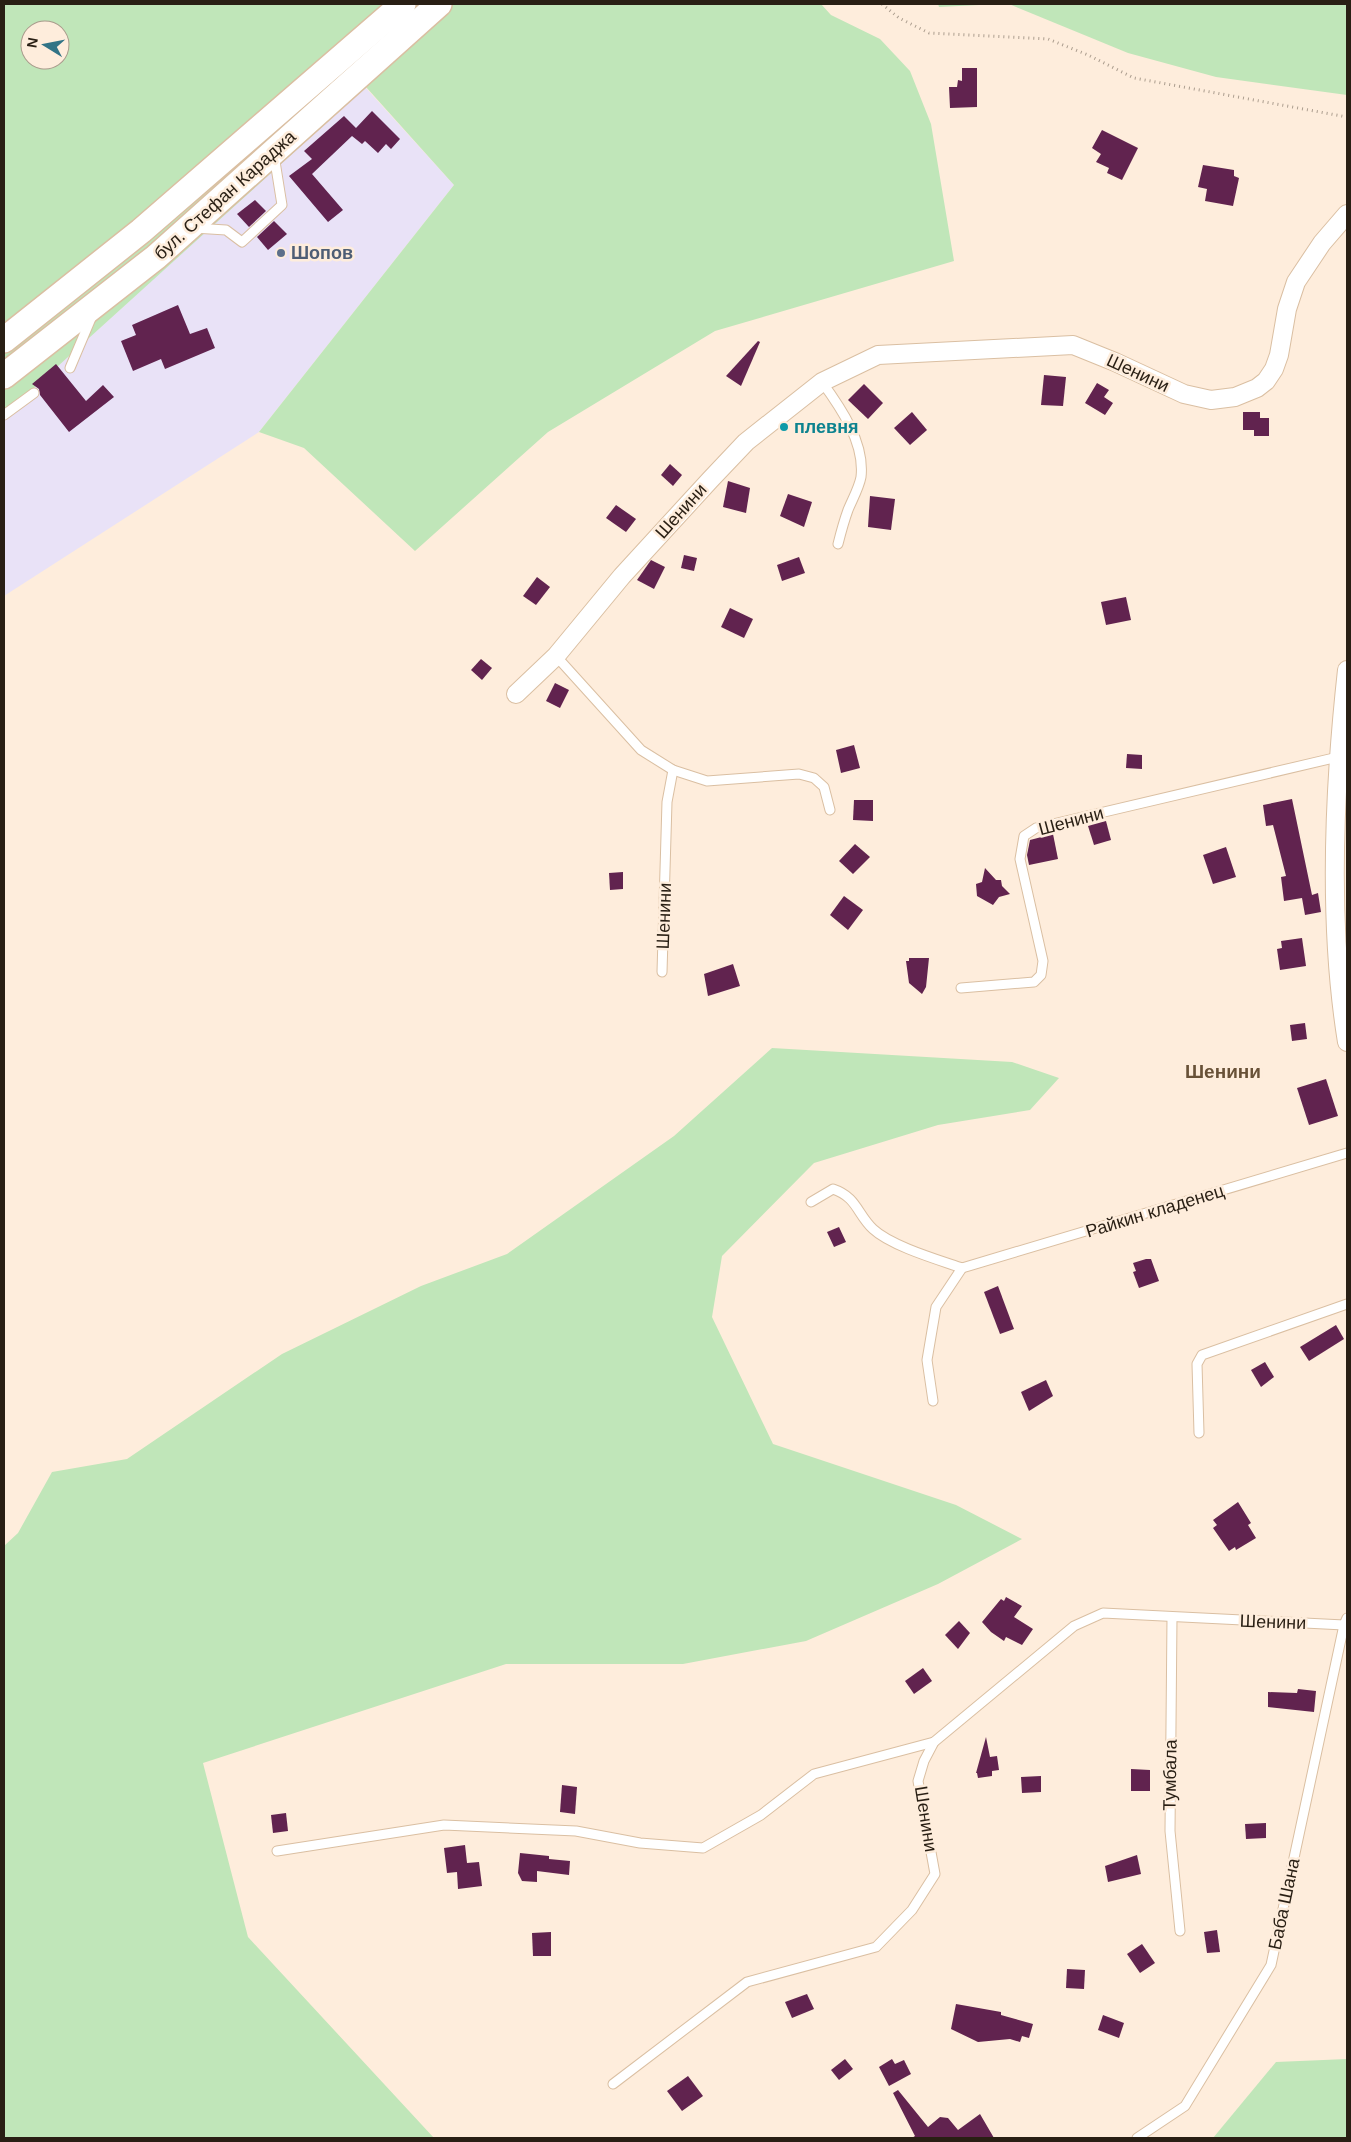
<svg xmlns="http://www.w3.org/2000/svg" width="1351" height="2142" viewBox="0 0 1351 2142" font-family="Helvetica,sans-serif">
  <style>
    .industrial { fill: #e9e2f7 }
    .green { fill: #c0e6b9; fill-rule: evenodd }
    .building { fill: #61234f }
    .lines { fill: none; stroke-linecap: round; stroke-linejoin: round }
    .lane-casing { stroke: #dabfa2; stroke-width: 11 }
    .street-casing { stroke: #dabfa2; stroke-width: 20 }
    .secondary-casing { stroke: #dabfa2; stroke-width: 28 }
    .path { stroke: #ab9d8e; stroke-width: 3; stroke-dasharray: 1 4; stroke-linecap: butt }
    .lane { stroke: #fff; stroke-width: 9 }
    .street { stroke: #fff; stroke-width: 18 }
    .secondary { stroke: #fff; stroke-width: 25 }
    .service-dot { fill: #5c6f8a; stroke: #feeddc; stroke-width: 2 }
    .culture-dot { fill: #0f9aa8; stroke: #feeddc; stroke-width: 2 }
    .labels { text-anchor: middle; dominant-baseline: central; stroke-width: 5; stroke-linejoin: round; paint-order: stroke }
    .street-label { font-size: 18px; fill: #291f14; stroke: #feeddc }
    .service-label { font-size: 18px; font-weight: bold; fill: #4e5e75; stroke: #feeddc; text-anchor: start }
    .culture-label { font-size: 18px; font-weight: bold; fill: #0d838f; stroke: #feeddc; text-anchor: start }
    .neighbourhood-label { font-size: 19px; font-weight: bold; fill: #685137; stroke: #feeddc }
  </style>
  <rect width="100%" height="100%" fill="#feeddc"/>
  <polygon class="industrial" points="365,87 454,185 259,432 4,596 4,415"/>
  <g class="green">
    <path d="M4 4H821L831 15 880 39 910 71 931 124 954 261 715 331 548 432 415 551 304 448 259 432 454 185 366 87 4 415ZM30 30H60V60H30Z"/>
    <polygon points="938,4 999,4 939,7"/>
    <polygon points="1009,4 1347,4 1347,95 1216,77 1128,53"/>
    <polygon points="772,1048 1012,1062 1059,1078 1030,1110 938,1125 814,1163 722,1256 712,1317 773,1444 956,1505 1022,1539 938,1584 806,1641 683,1664 506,1664 203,1763 248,1937 434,2138 4,2138 4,1546 18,1533 52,1472 127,1459 282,1354 421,1286 507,1254 674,1136"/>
    <polygon points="1347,2059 1347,2138 1213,2138 1276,2062"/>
  </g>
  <g class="building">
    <polygon points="962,68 977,68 977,107 950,108 949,87 957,87 958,80 962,81"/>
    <polygon points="372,111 400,139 391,149 386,144 378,153 365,141 362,144 352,136 312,174 343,210 328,222 289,176 312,159 304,151 344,116 356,128"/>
    <polygon points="1102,130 1138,148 1122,180 1107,173 1109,168 1096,162 1101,154 1092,148"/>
    <polygon points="1203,165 1234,170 1234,176 1239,178 1233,206 1205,201 1207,189 1198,187"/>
    <polygon points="255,200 266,211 249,227 237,214"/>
    <polygon points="274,221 287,234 268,250 257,237"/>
    <polygon points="178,305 190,334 207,328 215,348 165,369 161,359 133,371 121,341 136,335 132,325"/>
    <polygon points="758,341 760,342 741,386 726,376"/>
    <polygon points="56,364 86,401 103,385 114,397 69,432 40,395 39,389 32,384"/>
    <polygon points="1044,375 1066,377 1063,406 1041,405"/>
    <polygon points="1097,383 1109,390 1104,397 1113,403 1105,415 1085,403"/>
    <polygon points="864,384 883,403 868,419 848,400"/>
    <polygon points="912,412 927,430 910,445 894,428"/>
    <polygon points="1243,412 1260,412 1260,418 1269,418 1269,436 1254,436 1254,430 1243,430"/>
    <polygon points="670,464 682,475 673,486 661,475"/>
    <polygon points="728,481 750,488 746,513 723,507"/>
    <polygon points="788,494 812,502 804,527 780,516"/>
    <polygon points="870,496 895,499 891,530 868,527"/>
    <polygon points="616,505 636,519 626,532 606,518"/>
    <polygon points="684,555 697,558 694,571 681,568"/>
    <polygon points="799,557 805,573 782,581 777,565"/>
    <polygon points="651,560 665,567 654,589 637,580"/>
    <polygon points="537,577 550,587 536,605 523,596"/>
    <polygon points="1126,597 1131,620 1106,625 1101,602"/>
    <polygon points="730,608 753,619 744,638 721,627"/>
    <polygon points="481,659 492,668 482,680 471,670"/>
    <polygon points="555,683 569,690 560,708 546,701"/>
    <polygon points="854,745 860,768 841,773 836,750"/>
    <polygon points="1127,754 1142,755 1142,769 1126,768"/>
    <polygon points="1292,799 1312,895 1318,893 1321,912 1305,915 1302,898 1284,901 1281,877 1286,876 1273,825 1266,826 1263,805"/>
    <polygon points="854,800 873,800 873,821 853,820"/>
    <polygon points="1106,821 1111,840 1094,845 1088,826"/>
    <polygon points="1053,834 1058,859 1029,865 1027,855 1030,840"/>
    <polygon points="855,844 870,857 853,874 839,861"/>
    <polygon points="1226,847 1236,877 1213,884 1203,855"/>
    <polygon points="985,868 996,880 1001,880 1002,886 1010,894 999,897 993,905 977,896 976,884 982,882"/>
    <polygon points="623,872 623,889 610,890 609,873"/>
    <polygon points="844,896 863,910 848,930 830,915"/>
    <polygon points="1302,938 1306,966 1280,970 1277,949 1282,948 1281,941"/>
    <polygon points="909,958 929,958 926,987 922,994 909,983 906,961 909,961"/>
    <polygon points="733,964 740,986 708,996 704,974"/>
    <polygon points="1305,1023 1307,1039 1292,1041 1290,1025"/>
    <polygon points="1326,1079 1338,1116 1309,1125 1297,1088"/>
    <polygon points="839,1227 846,1242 834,1247 827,1232"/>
    <polygon points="1146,1259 1151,1259 1159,1281 1139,1288 1133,1272 1136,1271 1133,1263"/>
    <polygon points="998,1286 1014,1329 1000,1334 984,1292"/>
    <polygon points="1336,1325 1344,1339 1309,1361 1300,1347"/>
    <polygon points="1265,1362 1274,1377 1261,1387 1251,1370"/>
    <polygon points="1046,1380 1053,1396 1029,1411 1021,1392"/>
    <polygon points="1238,1502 1251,1523 1248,1525 1256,1538 1236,1550 1235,1547 1229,1551 1213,1528 1217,1525 1213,1520"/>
    <polygon points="1006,1597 1022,1606 1014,1617 1033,1629 1022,1645 1006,1637 1004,1641 991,1632 982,1622 1001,1599 1004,1601"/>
    <polygon points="959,1621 970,1633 958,1649 945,1635"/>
    <polygon points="923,1668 932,1681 914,1694 905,1681"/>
    <polygon points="1298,1689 1316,1691 1314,1712 1268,1707 1268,1692 1297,1693"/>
    <polygon points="986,1737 990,1757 997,1756 999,1770 992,1771 992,1776 978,1778 977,1773 976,1773"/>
    <polygon points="1131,1769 1150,1770 1150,1791 1131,1791"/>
    <polygon points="1041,1776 1041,1792 1022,1793 1021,1777"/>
    <polygon points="562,1785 577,1787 575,1814 560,1812"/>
    <polygon points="286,1813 288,1831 273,1833 271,1815"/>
    <polygon points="1266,1823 1266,1838 1246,1839 1245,1824"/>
    <polygon points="465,1845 467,1863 479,1862 482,1886 458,1889 457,1872 447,1873 444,1848"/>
    <polygon points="520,1853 549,1856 549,1859 570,1861 569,1875 537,1871 537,1882 522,1881 518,1873"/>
    <polygon points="1137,1855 1141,1874 1108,1882 1105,1866"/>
    <polygon points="1217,1930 1220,1952 1207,1953 1204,1932"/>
    <polygon points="551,1932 551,1956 533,1956 532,1933"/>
    <polygon points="1142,1944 1155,1963 1140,1973 1127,1954"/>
    <polygon points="1067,1969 1085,1970 1084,1989 1066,1988"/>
    <polygon points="807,1994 814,2009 792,2018 785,2002"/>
    <polygon points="956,2004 1001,2012 1001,2015 1033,2024 1029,2038 1022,2036 1020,2042 1010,2039 978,2042 951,2029"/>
    <polygon points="1103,2015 1124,2023 1119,2038 1098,2030"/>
    <polygon points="845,2059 853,2069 839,2080 831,2070"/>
    <polygon points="892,2059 895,2064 904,2060 911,2074 889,2086 879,2067"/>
    <polygon points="688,2076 703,2096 682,2111 667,2091"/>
    <polygon points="898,2090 928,2127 940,2117 948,2118 958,2130 980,2114 994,2138 912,2138 915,2136 893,2093"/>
  </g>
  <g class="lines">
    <defs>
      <g id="lane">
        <polyline points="194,228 226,230 242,242 282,205 274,155"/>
        <polyline points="70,368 92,316"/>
        <path d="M822 382C841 408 865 443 861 477 859 488 852 500 848 510 844 521 841 532 838 544"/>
        <polyline points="4,415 34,393"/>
        <polyline points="556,656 641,750 673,770 707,781 799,774 814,778 824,787 830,810"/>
        <polyline points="662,972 667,802 673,770"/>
        <polyline points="961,988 1034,982 1041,975 1043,961 1020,859 1024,836 1036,828 1338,757"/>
        <path d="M811 1202 833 1189C857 1197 857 1214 873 1229 891 1246 939 1260 962 1268"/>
        <polyline points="962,1268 1347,1153"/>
        <polyline points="933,1401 927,1360 936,1307 962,1268"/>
        <polyline points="1199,1433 1197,1364 1202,1355 1347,1304"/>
        <polyline points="1172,1618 1170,1831 1180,1931"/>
        <polyline points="277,1851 444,1825 576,1831 640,1843 703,1848 761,1815 814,1774 934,1742"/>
        <polyline points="613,2084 747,1982 876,1947 912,1910 935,1874 918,1781 924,1761 934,1742 1074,1626 1103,1613 1344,1625 1347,1618"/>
        <polyline points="1137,2138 1185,2106 1271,1965 1344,1625"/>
      </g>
      <g id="street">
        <path d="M1347 670C1334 788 1328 925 1347 1042"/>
        <polyline points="516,694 556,656 622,576 710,480 746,442 822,382 878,355 1073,345 1115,362 1184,394 1211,400 1235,397 1257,388 1266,381 1274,369 1279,355 1287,309 1296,282 1322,243 1347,214"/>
      </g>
      <g id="secondary">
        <polyline points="4,340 141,231 403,4"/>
        <polyline points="4,376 156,257 439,4"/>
      </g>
    </defs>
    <use href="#lane" class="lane-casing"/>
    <use href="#street" class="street-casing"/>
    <use href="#secondary" class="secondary-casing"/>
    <polyline class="path" points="882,4 899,18 929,33 1048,39 1088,55 1134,78 1347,117"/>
    <use href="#lane" class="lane"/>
    <use href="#street" class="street"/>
    <use href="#secondary" class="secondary"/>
  </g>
  <circle class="service-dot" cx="281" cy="253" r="5"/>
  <circle class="culture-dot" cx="784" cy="427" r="5"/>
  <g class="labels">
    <g class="street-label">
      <text transform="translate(225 195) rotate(-42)">бул. Стефан Караджа</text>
      <text transform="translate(1138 373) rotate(25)">Шенини</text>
      <text transform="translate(681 511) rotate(-48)">Шенини</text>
      <text transform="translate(1071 821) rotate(-15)">Шенини</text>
      <text transform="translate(664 916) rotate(-88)">Шенини</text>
      <text transform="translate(1155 1211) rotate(-17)">Райкин кладенец</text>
      <text transform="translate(1273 1622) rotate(2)">Шенини</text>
      <text transform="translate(1170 1775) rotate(-89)">Тумбала</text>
      <text transform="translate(926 1819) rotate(81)">Шенини</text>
      <text transform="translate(1284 1904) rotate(-78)">Баба Шана</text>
    </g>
    <g class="service-label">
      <text x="291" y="253">Шопов</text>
    </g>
    <g class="culture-label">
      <text x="794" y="427">плевня</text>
    </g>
    <g class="neighbourhood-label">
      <text x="1223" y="1071">Шенини</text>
    </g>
  </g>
  <rect width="1351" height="2142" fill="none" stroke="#291f14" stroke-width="10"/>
  <g transform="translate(45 45) rotate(280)"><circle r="24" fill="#feeddc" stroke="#a99b8c"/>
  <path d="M0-4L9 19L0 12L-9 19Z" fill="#327486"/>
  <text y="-8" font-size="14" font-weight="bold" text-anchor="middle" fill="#291f14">N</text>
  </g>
</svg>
